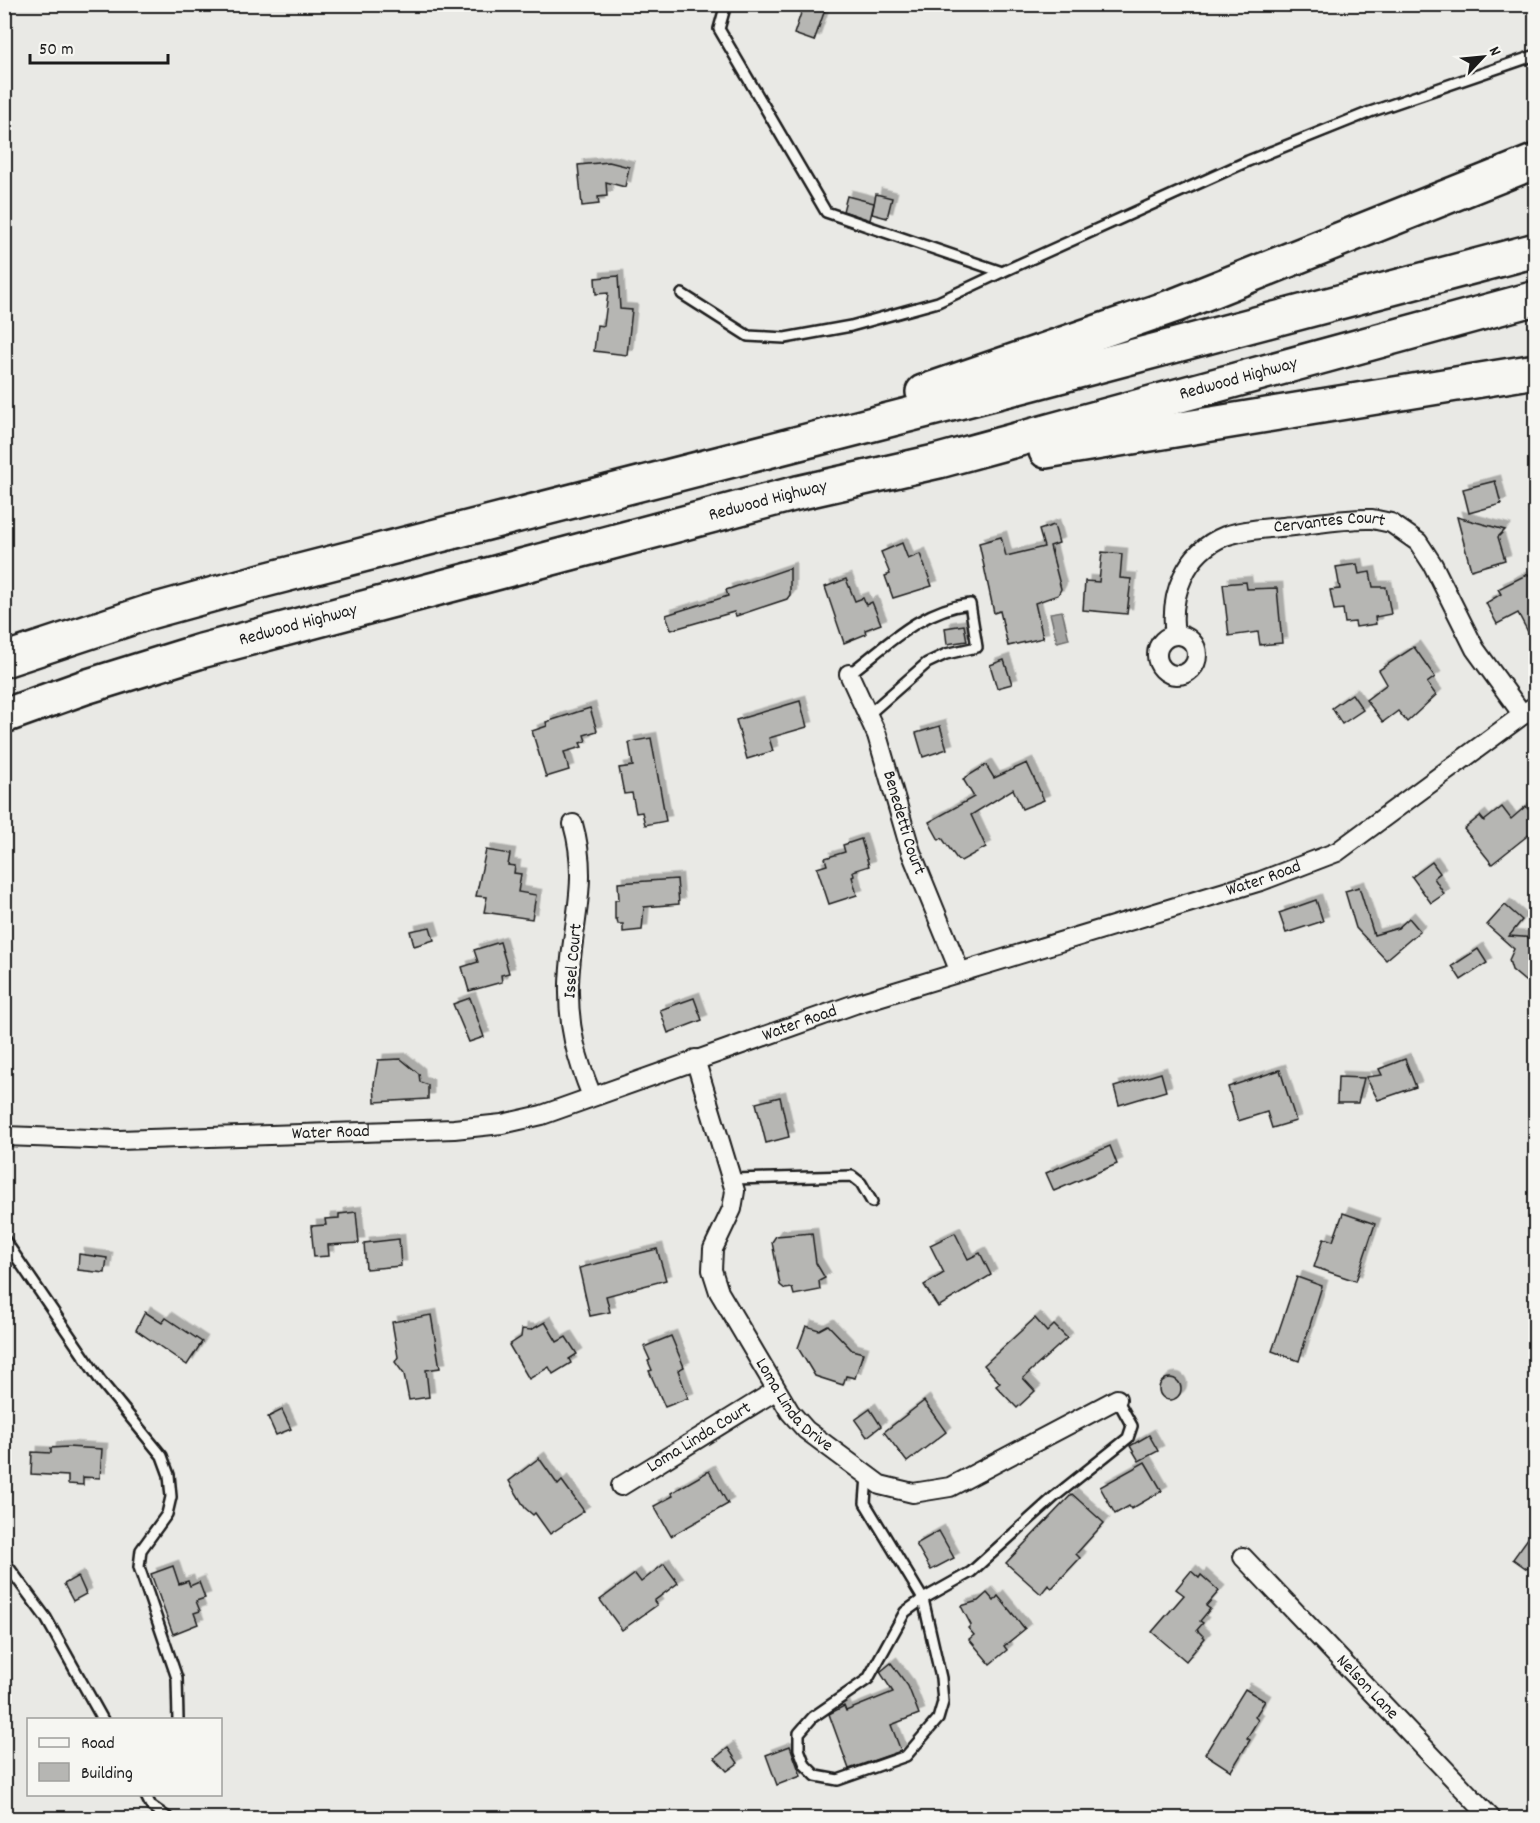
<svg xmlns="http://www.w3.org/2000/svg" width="1540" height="1823" viewBox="0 0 1540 1823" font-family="Dekko,sans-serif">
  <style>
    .water { fill: #a3a3a1; stroke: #6d6d6c; stroke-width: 1.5 }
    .building { fill: #b6b6b3; stroke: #1c1c1c; stroke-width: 1.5; filter: url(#shadow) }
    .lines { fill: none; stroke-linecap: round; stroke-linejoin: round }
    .lane-casing { stroke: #1c1c1c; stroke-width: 14 }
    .street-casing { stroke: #1c1c1c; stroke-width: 22 }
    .highway-casing { stroke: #1c1c1c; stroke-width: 38 }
    .lane { stroke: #f6f6f2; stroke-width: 9 }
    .street { stroke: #f6f6f2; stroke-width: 18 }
    .highway { stroke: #f6f6f2; stroke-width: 33 }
    .labels { text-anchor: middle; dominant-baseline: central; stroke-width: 5; stroke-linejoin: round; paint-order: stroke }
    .street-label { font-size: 18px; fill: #1c1c1c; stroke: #f6f6f2 }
  </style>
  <defs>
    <filter id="shadow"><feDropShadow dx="5.5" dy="-5.5" stdDeviation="0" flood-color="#0004"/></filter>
  </defs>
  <rect width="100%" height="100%" fill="#e9e9e5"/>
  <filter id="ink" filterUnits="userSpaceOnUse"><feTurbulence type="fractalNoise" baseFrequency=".0167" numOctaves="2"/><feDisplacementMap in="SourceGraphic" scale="12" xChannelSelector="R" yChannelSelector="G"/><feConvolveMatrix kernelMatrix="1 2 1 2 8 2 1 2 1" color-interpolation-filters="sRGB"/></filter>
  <g filter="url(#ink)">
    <polygon class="water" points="1062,611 1069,639 1057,642 1050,613"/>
    <g class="building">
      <polygon points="804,4 827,4 814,41 794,34"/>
      <polygon points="609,162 629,167 625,187 606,182 607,196 598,197 599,204 582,206 578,165"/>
      <polygon points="876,194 892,198 887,218 872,214"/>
      <polygon points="847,196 874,203 870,220 843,211"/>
      <polygon points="618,276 620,309 632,310 627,355 594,351 597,325 604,326 608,293 596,294 595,278"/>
      <polygon points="1495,481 1501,504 1469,513 1463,489"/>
      <polygon points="1457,517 1505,530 1498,537 1505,560 1471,570"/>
      <polygon points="1054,525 1059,543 1050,546 1061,589 1058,595 1035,603 1043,638 1008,646 1000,611 994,613 979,543 1001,537 1006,556 1044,547 1039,530"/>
      <polygon points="902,543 908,559 920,554 932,586 893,598 885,576 890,574 881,552"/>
      <polygon points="1102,552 1122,554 1120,578 1131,579 1127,614 1083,610 1085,581 1099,582"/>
      <polygon points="1357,564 1359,574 1370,572 1373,587 1386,587 1391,614 1375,617 1376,624 1356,627 1355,622 1345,623 1343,609 1334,610 1330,590 1340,589 1336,567"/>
      <polygon points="790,568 790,595 787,599 736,616 734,612 671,630 666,615 728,596 726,590"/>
      <polygon points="1528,574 1536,584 1536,647 1518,613 1497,624 1486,603 1501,594 1498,589"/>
      <polygon points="846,579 855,601 863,598 866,605 872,602 881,624 865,630 866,634 844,643 825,587"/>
      <polygon points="1246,582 1247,589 1277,588 1282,643 1260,645 1258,632 1229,636 1223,584"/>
      <polygon points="964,625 967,641 947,644 945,628"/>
      <polygon points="1414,647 1435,677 1427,683 1436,695 1407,722 1398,711 1383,722 1366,700 1387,684 1379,670"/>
      <polygon points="1004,660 1012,684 997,688 990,665"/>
      <polygon points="1352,694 1363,710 1342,724 1332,708"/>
      <polygon points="800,701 807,727 769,738 773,751 747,759 736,720"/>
      <polygon points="590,708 597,731 584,735 586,741 580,743 582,747 564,752 569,770 546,777 532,731 547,726 546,722"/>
      <polygon points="940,726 947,749 923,757 916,733"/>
      <polygon points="651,738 666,821 645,825 642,812 636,813 632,793 624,794 619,768 633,766 629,742"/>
      <polygon points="1027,763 1044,800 1022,809 1013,789 971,815 986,847 961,861 957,859 942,838 939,840 929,822 974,797 963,779 986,765 994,778"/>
      <polygon points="1536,804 1536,829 1492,864 1464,829 1480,816 1484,821 1502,807 1511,819 1526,806 1528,809"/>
      <polygon points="861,839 869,866 853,871 854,876 852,877 857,895 829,904 817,868 827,865 825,858 845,852 843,845"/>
      <polygon points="486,850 510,854 508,865 515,866 514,873 521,874 518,892 536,895 532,919 484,912 487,897 476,896"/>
      <polygon points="1432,862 1440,873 1434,878 1444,894 1431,903 1412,877"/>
      <polygon points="677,879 679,904 644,907 642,930 623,932 623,924 618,924 617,919 615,919 615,900 619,900 618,883"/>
      <polygon points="1359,887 1374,935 1398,928 1409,918 1420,931 1386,960 1356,928 1345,891"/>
      <polygon points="1316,900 1323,921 1286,933 1279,913"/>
      <polygon points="1505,905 1522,920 1509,936 1536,938 1536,982 1525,981 1512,970 1509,960 1514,949 1487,925"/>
      <polygon points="430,927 434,940 414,946 410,931"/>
      <polygon points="500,942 509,973 501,975 502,982 469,991 462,967 478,962 474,950"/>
      <polygon points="1478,949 1487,963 1461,980 1452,966"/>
      <polygon points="470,998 484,1037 469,1042 453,1004"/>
      <polygon points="694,998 702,1020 668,1033 660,1010"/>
      <polygon points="401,1059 419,1074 420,1082 428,1085 428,1099 375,1102 374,1084 378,1060"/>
      <polygon points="1405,1059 1416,1087 1378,1100 1366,1077 1382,1075 1379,1069"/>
      <polygon points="1280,1070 1296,1121 1272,1128 1267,1112 1238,1121 1228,1087"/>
      <polygon points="1161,1073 1166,1091 1119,1105 1114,1087"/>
      <polygon points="1338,1077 1364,1078 1358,1103 1337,1103"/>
      <polygon points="780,1097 789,1137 766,1143 756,1103"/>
      <polygon points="1110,1146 1117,1164 1054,1191 1046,1173"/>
      <polygon points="356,1212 359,1243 328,1245 329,1256 314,1257 311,1226 326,1225 325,1219 339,1218 339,1214"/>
      <polygon points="1343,1213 1375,1224 1356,1281 1314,1267 1324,1238 1333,1241"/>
      <polygon points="812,1233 816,1263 825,1278 819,1281 820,1290 794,1295 792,1288 785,1289 780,1285 772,1242 776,1236"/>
      <polygon points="955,1233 968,1259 980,1253 991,1275 938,1307 924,1285 944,1273 930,1245"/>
      <polygon points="399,1239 401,1266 366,1269 364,1243"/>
      <polygon points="657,1249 666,1280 606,1296 610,1312 590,1316 579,1268"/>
      <polygon points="79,1254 107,1258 105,1273 78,1270"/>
      <polygon points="1297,1277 1322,1286 1299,1361 1272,1351"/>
      <polygon points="145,1312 162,1323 166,1318 202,1342 187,1365 136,1330"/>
      <polygon points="431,1315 440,1368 426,1370 429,1397 409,1400 404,1374 395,1362 398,1357 392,1322"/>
      <polygon points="1035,1318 1047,1332 1054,1325 1067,1338 1023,1378 1035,1391 1017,1408 996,1386 1000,1383 984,1365"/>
      <polygon points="545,1322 557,1342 566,1337 577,1354 569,1359 571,1363 553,1374 549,1367 529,1379 509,1345 521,1337 522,1329 531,1330"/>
      <polygon points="828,1325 852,1350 863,1353 855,1378 846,1376 843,1385 815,1376 798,1348 806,1326 819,1330"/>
      <polygon points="671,1336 684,1367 678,1370 688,1398 665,1407 649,1371 652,1370 648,1361 650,1360 644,1347"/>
      <circle cx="1170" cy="1389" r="11"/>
      <polygon points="924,1401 946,1432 907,1462 884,1432"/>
      <polygon points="870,1409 881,1426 867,1437 855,1420"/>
      <polygon points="282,1410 291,1429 276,1435 268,1417"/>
      <polygon points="1149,1435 1158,1451 1139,1461 1130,1446"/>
      <polygon points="67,1447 102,1449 100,1478 83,1477 83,1485 68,1484 68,1476 31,1474 32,1452 51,1453 51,1448"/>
      <polygon points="539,1458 558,1485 562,1481 584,1511 550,1534 535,1513 533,1515 525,1508 509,1481"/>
      <polygon points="1145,1462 1162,1491 1131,1509 1129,1506 1115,1514 1100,1487"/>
      <polygon points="709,1471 728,1504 671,1536 654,1506 673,1496 671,1493"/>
      <polygon points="1072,1494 1104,1523 1076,1554 1080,1558 1052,1588 1048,1585 1041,1594 1006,1563"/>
      <polygon points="1536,1527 1536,1558 1527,1569 1513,1559"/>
      <polygon points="939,1531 954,1558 931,1570 916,1544"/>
      <polygon points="664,1564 678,1583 654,1601 657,1605 622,1630 600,1600 635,1574 641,1582"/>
      <polygon points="173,1566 179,1584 188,1581 190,1586 199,1582 205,1598 196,1601 200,1611 194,1613 198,1624 173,1634 151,1574"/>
      <polygon points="1191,1571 1199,1578 1201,1575 1219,1591 1206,1606 1210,1609 1200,1621 1203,1623 1197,1630 1205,1638 1186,1661 1152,1632 1184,1595 1176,1589"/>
      <polygon points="78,1576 86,1594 73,1601 64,1584"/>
      <polygon points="987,1593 994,1601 998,1596 1025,1629 1004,1646 1007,1650 990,1664 969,1639 974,1635 968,1628 971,1625 961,1606 978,1601"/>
      <polygon points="891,1663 908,1686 919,1714 891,1725 901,1751 849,1769 829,1714 844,1706 846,1711 893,1692 880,1672"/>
      <polygon points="1245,1689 1265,1701 1255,1717 1258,1720 1247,1738 1250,1740 1231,1771 1205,1754"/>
      <polygon points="790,1746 801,1776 777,1785 766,1755"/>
      <polygon points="728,1748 738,1763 727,1771 715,1758"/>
    </g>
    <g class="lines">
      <defs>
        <g id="lane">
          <polyline points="726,4 719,29 826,212 1002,272 1248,161 1370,112 1536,55"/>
          <polyline points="682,294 748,336 785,338 851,326 938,302 1002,272"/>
          <path d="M849 674C886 646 921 609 970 604L977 647 946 654 927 663 869 714"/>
          <polyline points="733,1179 852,1176 861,1183 872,1202"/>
          <polyline points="4,1239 100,1380 162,1456 169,1475 171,1497 167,1514 141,1550 139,1567 177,1678 178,1720"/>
          <polyline points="867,1476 865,1503 923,1599 905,1612 868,1679 813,1717 799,1733 799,1749 805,1765 816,1776 838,1780 906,1756 938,1719 943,1702 941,1678 923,1599 971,1572 1054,1497 1128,1438 1132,1426 1117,1399"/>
          <polyline points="4,1561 46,1618 103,1720"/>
          <polyline points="145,1794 151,1806 168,1818"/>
        </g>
        <g id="street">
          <path id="s1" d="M1175 635C1169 596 1185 552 1225 536 1246 529 1271 528 1294 526 1320 523 1346 518 1372 519L1391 523 1418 542 1433 565 1475 649 1523 715"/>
          <circle cx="1177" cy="655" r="20"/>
          <path id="s2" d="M849 674 877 735 911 852 960 972"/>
          <path d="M573 824C590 883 571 925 569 984 568 1027 576 1057 592 1096"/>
          <path id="s3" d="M695 1059 735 1191 732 1209 713 1249 712 1270 719 1292 790 1412 806 1430 880 1485 913 1493 950 1487 1117 1399"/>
          <path id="s4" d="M4 1136 119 1140 454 1129 502 1124 542 1115 855 1004 1261 881 1337 852 1536 705"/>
          <path id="s5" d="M621 1486 775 1391"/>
          <path id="s6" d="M1243 1557 1491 1818"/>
        </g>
        <g id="highway">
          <polyline points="923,392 1176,305 1536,161"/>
          <polyline points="1046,451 1536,371"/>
          <polyline points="4,660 149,612 265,580 1025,385 1536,250"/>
          <path id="s7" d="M4 716 85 687 201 651 797 493 939 461 1536 298"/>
        </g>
      </defs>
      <use href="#lane" class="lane-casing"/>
      <use href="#street" class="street-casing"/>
      <use href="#highway" class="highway-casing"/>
      <use href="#lane" class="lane"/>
      <use href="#street" class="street"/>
      <use href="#highway" class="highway"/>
    </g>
  </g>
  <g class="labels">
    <g class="street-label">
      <text stroke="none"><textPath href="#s7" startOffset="1280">Redwood Highway</textPath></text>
      <text stroke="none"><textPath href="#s7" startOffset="794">Redwood Highway</textPath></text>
      <text stroke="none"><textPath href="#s1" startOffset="225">Cervantes Court</textPath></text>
      <text stroke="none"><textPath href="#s7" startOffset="308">Redwood Highway</textPath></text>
      <text stroke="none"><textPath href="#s2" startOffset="159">Benedetti Court</textPath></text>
      <text stroke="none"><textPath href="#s4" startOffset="1299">Water Road</textPath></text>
      <text transform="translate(574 961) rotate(-85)">Issel Court</text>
      <text stroke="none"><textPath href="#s4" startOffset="813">Water Road</textPath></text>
      <text stroke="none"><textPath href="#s4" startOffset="327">Water Road</textPath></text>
      <text stroke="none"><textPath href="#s3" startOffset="381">Loma Linda Drive</textPath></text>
      <text stroke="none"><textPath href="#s5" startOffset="92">Loma Linda Court</textPath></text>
      <text stroke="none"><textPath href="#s6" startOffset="180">Nelson Lane</textPath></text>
    </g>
  </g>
  <rect width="1540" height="1823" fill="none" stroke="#f6f6f2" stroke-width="24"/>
  <rect x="12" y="12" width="1516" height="1799" fill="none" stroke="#1c1c1c" stroke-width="2" filter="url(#ink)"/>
  <rect x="27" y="1718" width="195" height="78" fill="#f6f6f2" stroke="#9f9f9c" stroke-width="1.5"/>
  <rect x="39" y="1738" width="30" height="9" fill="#f6f6f2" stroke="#9f9f9c" stroke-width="1.5"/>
  <text x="81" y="1748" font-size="18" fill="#1c1c1c">Road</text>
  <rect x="39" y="1763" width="30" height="18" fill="#b6b6b3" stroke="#9f9f9c" stroke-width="1.5"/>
  <text x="81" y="1778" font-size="18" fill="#1c1c1c">Building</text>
  <g transform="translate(1483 57) rotate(64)" stroke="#f6f6f2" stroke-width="4.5" paint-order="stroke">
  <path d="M0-4.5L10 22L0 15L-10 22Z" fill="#1c1c1c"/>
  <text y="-9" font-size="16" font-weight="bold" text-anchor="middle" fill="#1c1c1c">N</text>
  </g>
  <path d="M30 54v9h138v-9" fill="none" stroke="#1c1c1c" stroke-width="3"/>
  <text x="39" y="54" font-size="18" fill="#1c1c1c" stroke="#f6f6f2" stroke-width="4.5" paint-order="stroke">50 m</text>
</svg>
